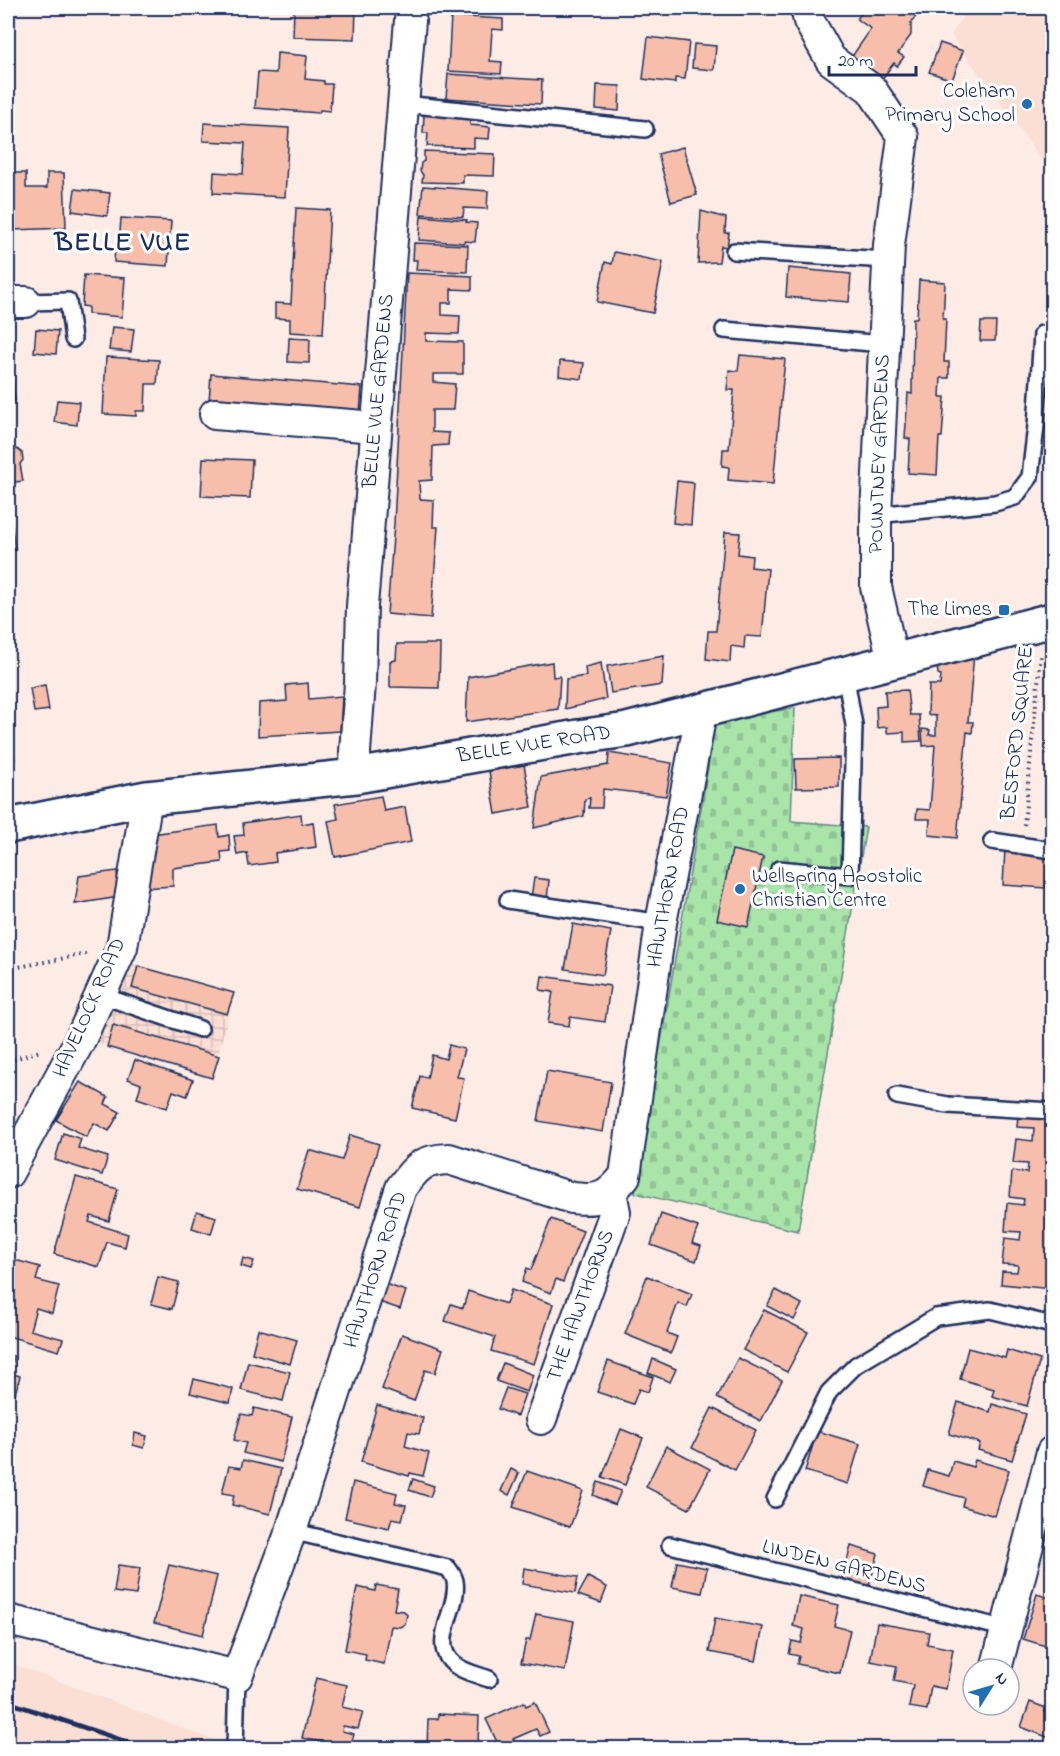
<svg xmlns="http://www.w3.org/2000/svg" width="1060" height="1756" viewBox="0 0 1060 1756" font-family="'Indie Flower',sans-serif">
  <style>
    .built { fill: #fbded4 }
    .industrial { fill: url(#industrial-grid) }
    .cemetery { fill: url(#cemetery-stones); stroke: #628a84; stroke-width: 1.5 }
    .building { fill: #f7bfab; stroke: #1b2f5e; stroke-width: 1.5 }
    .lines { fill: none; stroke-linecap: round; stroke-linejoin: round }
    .lane-casing { stroke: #1b2f5e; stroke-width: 20 }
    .street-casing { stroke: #1b2f5e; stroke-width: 34 }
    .secondary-casing { stroke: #1b2f5e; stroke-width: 38 }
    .path { stroke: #1b2f5e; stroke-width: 4; stroke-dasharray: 1.5 4.5; stroke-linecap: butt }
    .lane { stroke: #fff; stroke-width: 15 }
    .street { stroke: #fff; stroke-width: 30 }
    .secondary { stroke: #fff; stroke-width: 33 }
    .rail { stroke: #1b2f5e; stroke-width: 4.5 }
    .poi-dot { fill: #1f6fb2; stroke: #fff; stroke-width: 2 }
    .labels { text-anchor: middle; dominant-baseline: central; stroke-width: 6; stroke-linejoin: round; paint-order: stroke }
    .poi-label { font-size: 21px; fill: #1b2f5e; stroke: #fff; text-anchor: end }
    .street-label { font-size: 21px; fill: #1b2f5e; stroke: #fff }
    .district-label { font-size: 27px; font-weight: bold; letter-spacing: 1.5px; fill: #1b2f5e; stroke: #fff }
  </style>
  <defs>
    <pattern id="industrial-grid" width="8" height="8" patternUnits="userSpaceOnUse" patternTransform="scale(1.5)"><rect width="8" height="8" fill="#fbded4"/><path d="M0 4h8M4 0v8" fill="none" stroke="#d7bfb8"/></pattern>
    <pattern id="cemetery-stones" width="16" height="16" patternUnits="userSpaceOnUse" patternTransform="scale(1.5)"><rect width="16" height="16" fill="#a9e4a9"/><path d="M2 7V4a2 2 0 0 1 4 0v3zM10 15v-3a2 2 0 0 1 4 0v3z" fill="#91c494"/></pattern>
  </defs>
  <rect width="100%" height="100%" fill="#fdece6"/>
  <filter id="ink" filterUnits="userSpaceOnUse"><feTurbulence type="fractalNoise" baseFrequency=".0167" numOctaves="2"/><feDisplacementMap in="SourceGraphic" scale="12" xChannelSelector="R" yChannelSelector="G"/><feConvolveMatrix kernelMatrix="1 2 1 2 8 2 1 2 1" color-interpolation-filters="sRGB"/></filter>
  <g filter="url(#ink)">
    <g class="built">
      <polygon points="968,8 1052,8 1052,174 951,35"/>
      <polygon points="8,1662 214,1740 244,1748 8,1748"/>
    </g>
    <polygon class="industrial" points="125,960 138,966 234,993 212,1078 90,1041"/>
    <polygon class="cemetery" points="795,708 791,821 866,827 798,1231 635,1193 716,721"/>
    <g class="building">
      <polygon points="294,8 356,8 355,39 293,37"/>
      <polygon points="453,8 530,8 529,14"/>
      <polygon points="865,8 922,8 911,23 911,35 898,53 904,57 897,66 894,63 878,84 848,62 871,29 857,19"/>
      <polygon points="451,16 503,19 503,30 492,29 490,61 502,62 501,74 448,71"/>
      <polygon points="648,37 689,42 685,79 675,78 675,83 643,79"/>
      <polygon points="940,43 963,51 952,80 929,72"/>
      <polygon points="694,44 716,46 714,70 692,68"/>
      <polygon points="277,53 307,56 305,79 324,81 324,84 332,84 330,111 320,110 319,113 255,108 258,72 276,73"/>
      <polygon points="448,74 542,80 541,104 446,98"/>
      <polygon points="597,85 620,86 619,111 596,109"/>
      <polygon points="430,113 470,115 470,125 490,127 489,139 474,138 474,148 427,146 428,133 423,133 424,115 430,115"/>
      <polygon points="204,123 289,128 285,197 213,193 214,172 243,174 245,143 203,141"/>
      <polygon points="683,147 697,195 671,202 658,154"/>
      <polygon points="424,151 495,154 494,176 463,175 463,183 422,182 423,175 420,171 421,163 424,161"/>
      <polygon points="10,173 26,173 26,188 47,188 47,173 64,173 66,228 12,230"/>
      <polygon points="423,186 488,191 487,209 464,208 463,217 420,214"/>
      <polygon points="75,189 110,193 107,216 72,211"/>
      <polygon points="296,208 330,210 323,334 290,332 290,319 275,318 275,303 291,304"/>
      <polygon points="701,211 726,218 725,233 729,233 727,247 721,246 719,262 698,263"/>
      <polygon points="421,216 467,220 466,222 477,223 475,242 464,241 464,243 419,240"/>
      <polygon points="121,218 171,221 168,266 114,262 115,247 119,247"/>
      <polygon points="414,243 468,245 467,272 416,270 417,260 413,260"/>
      <polygon points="614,252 663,262 653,313 597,302 605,262 612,264"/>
      <polygon points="788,268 851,274 849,302 786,297"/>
      <polygon points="407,273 472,276 472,290 451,289 451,303 442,303 442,315 460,316 459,334 426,333 426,341 463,342 463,374 433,374 433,382 455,384 453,410 432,410 432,432 449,433 448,445 433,446 432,480 419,481 420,499 434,500 433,527 438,527 431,618 387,614 394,524"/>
      <polygon points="84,275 125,278 122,317 88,314 88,307 82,306"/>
      <polygon points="919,280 945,282 943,319 946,319 944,362 949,362 949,378 941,378 940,397 945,397 942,437 939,437 937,475 908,473 910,439 905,438 908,393 912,394 913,318 917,318"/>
      <polygon points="981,322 996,322 995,341 980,341"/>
      <polygon points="112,327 134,329 131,352 109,350"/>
      <polygon points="36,329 58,331 56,354 34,352"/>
      <polygon points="289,338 310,339 309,363 288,362"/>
      <polygon points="740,355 785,359 773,484 728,480 729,467 722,466 723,449 729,449 734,390 727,390 729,370 738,371"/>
      <polygon points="106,357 159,360 157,384 146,384 145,411 136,411 136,416 103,414"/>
      <polygon points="560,361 584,363 582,379 559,376"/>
      <polygon points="8,374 13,374 15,401 8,402"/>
      <polygon points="211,374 362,387 360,414 209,401"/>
      <polygon points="57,400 79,402 77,425 54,422"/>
      <polygon points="17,449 22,453 23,460 20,464 23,481 8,483 8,451"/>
      <polygon points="203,458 252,460 250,498 201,496"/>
      <polygon points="677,481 694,483 691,525 673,523"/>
      <polygon points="8,520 11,520 15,550 8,551"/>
      <polygon points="725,532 740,533 738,554 752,556 751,567 768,569 762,637 745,636 744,648 731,646 730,662 706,659 708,631 716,631"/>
      <polygon points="397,644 440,644 439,688 390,687 390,661 396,660"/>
      <polygon points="974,653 968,722 973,722 972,733 967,732 957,838 929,835 930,819 916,819 917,809 930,810 935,745 923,746 922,729 930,730 929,735 936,735 936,716 928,715 929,685 940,685 941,675 938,674 937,664"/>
      <polygon points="664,656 662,685 611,693 607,666"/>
      <polygon points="552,662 553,677 560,676 558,709 466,722 468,677"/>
      <polygon points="601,663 606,699 565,709 566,679 586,676 585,667"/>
      <polygon points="308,683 309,699 342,696 340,731 258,736 259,703 287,701 286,685"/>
      <polygon points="45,685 49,710 34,712 30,688"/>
      <polygon points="907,690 910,715 919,715 921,741 904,742 904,732 887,733 887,727 877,728 876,707 886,706 885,691"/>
      <polygon points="8,733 15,759 8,761"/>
      <polygon points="609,753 672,763 666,796 603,789 602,808 589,808 590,798 585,799 584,816 534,828 541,777 608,765"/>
      <polygon points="839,758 839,787 796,788 795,759"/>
      <polygon points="524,765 532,807 496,814 489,771"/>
      <polygon points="381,796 384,811 405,807 411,842 335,857 328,821 338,819 335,804"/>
      <polygon points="301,814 302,824 313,822 316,847 275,853 276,862 249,866 247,853 237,855 234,836 244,835 243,823"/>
      <polygon points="218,825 219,837 229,835 230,851 221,852 222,862 173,868 173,886 143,888 152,834"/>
      <polygon points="1005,849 1049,852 1046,888 1003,885"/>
      <polygon points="732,850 763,857 748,927 717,920"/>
      <polygon points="117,871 119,897 75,904 79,876"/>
      <polygon points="534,878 549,880 547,899 531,898"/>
      <polygon points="573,924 611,931 603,975 565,969"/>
      <polygon points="138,966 234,993 227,1014 132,988"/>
      <polygon points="542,976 610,986 605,1022 570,1017 569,1026 548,1023 553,992 540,990"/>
      <polygon points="113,1025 219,1056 212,1078 107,1047"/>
      <polygon points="449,1045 464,1049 457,1077 464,1078 455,1118 412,1108 420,1076 427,1078 432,1055 446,1059"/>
      <polygon points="135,1060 193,1080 187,1096 173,1091 167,1108 137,1098 141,1084 128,1079"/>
      <polygon points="547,1071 611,1082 603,1132 538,1121"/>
      <polygon points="80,1082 108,1097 105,1104 120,1112 109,1131 94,1123 86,1137 56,1120"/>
      <polygon points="1018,1115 1052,1119 1052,1289 1001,1284 1002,1271 1017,1272 1018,1265 1002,1264 1005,1238 1020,1240 1021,1232 1005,1231 1007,1203 1023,1205 1024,1199 1010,1197 1012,1171 1027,1173 1028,1164 1013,1163 1016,1139 1033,1141 1034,1128 1017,1127"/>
      <polygon points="63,1133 81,1139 78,1148 108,1157 102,1175 55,1160"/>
      <polygon points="350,1135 379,1144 360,1207 297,1189 309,1150 342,1160"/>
      <polygon points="76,1177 118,1189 109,1221 91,1216 89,1222 128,1234 125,1247 107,1242 99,1267 54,1254"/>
      <polygon points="197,1211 216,1217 211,1234 192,1228"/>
      <polygon points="661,1214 698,1227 692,1243 701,1246 696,1261 651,1245"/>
      <polygon points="551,1219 583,1231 563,1282 556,1279 551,1293 522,1282 527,1268 531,1270"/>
      <polygon points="8,1258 40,1267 36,1280 59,1286 52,1313 36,1308 30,1330 63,1339 59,1351 8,1336"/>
      <polygon points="243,1258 254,1261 251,1269 241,1266"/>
      <polygon points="647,1276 692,1294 687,1307 678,1303 667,1333 677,1337 671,1353 625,1334"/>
      <polygon points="158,1277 179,1282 172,1309 151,1304"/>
      <polygon points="379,1282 406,1291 400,1309 373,1300"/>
      <polygon points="511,1290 553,1304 534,1364 491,1351 495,1337 445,1321 451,1304 463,1308 468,1291 506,1304"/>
      <polygon points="776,1290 802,1304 794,1320 767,1306"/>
      <polygon points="764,1310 808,1332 787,1372 743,1350"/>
      <polygon points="258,1329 297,1340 290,1364 252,1353"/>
      <polygon points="402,1334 443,1349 435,1373 425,1370 414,1401 382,1389"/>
      <polygon points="968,1348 1005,1358 1007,1350 1040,1360 1027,1406 992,1396 994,1389 960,1379"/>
      <polygon points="8,1355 14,1356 10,1373 20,1376 15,1394 8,1392"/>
      <polygon points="738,1358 782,1380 761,1421 717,1398"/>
      <polygon points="653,1359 676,1369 670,1382 648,1373"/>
      <polygon points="608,1361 653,1377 648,1392 639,1389 633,1404 597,1392"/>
      <polygon points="248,1362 290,1372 283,1401 241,1390"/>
      <polygon points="503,1363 533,1375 527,1392 496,1381"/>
      <polygon points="194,1379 233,1389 230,1403 190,1393"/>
      <polygon points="506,1388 525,1394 517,1416 498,1409"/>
      <polygon points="958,1402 990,1412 992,1404 1026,1414 1012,1460 978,1450 980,1443 949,1434"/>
      <polygon points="377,1405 423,1418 419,1434 408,1432 405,1446 429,1453 423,1476 410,1473 409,1476 361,1462"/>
      <polygon points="254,1408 292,1417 281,1462 243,1453 246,1443 234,1440 241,1414 252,1416"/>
      <polygon points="712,1408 756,1430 735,1470 692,1448"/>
      <polygon points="621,1429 643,1438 625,1485 602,1477"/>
      <polygon points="817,1431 860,1444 848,1484 805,1471"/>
      <polygon points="135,1433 147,1436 144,1448 133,1445"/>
      <polygon points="666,1446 710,1469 689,1509 646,1487"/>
      <polygon points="243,1460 281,1469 270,1514 232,1505 234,1495 222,1493 229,1466 241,1468"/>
      <polygon points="975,1460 1009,1470 995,1516 962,1506 964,1498 923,1486 928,1470 949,1476 953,1461 973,1467"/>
      <polygon points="511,1469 519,1473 509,1495 501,1491"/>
      <polygon points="527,1471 583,1491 570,1527 513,1507"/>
      <polygon points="413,1479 434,1486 430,1497 409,1490"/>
      <polygon points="353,1482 397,1493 395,1503 406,1505 402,1520 392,1518 389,1528 345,1518"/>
      <polygon points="598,1482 621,1491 615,1505 593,1495"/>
      <polygon points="851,1546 878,1554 869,1586 842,1579"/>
      <polygon points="677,1562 707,1568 702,1593 672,1587"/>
      <polygon points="118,1565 140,1568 136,1595 114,1592"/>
      <polygon points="169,1565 217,1576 203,1635 154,1623"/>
      <polygon points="524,1568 578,1577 575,1593 522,1584"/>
      <polygon points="588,1577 607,1587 601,1603 578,1595"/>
      <polygon points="376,1585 398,1589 394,1610 404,1611 407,1615 405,1624 400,1627 391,1626 384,1664 365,1660 366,1654 345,1650 357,1587 375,1591"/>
      <polygon points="1037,1594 1052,1599 1052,1648 1023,1639"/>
      <polygon points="799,1596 839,1605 834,1626 850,1630 840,1673 797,1664 799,1656 789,1654 792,1641 801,1643 804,1629 793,1626"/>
      <polygon points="536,1614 574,1621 565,1671 521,1663 526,1640 530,1640"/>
      <polygon points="715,1618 763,1627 756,1661 709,1652"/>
      <polygon points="877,1623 929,1632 927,1644 953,1649 946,1689 931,1686 927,1710 909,1707 913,1685 894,1681 897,1666 870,1661"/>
      <polygon points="316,1678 347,1685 342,1707 363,1712 358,1729 343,1726 342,1731 354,1734 350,1748 302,1738"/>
      <polygon points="524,1702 526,1706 535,1702 549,1732 540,1736 536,1729 513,1739 517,1748 506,1748 504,1744 499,1746 486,1719"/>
      <polygon points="1030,1702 1046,1708 1045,1712 1052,1715 1052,1739 1021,1727"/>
      <polygon points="438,1714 479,1716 478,1745 437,1743 437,1748 427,1748 428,1719 438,1719"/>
    </g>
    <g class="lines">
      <defs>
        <g id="lane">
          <polyline points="404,104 645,129"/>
          <polyline points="734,251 888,260"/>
          <polyline points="26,302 68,301 73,339"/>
          <polyline points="724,330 883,344"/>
          <polyline points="876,515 995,503 1015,497 1030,477 1036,426 1042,334"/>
          <polyline points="992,841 1052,850"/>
          <polyline points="779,869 850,876 854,725 845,673"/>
          <polyline points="508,900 661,923"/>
          <polyline points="100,995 200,1029"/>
          <polyline points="897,1096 948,1105 1052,1111"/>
          <polyline points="775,1499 829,1392 856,1365 936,1317 990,1310 1052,1325"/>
          <path d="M291 1531 448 1568C451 1572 454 1577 455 1581 460 1608 427 1644 455 1665 464 1672 478 1675 489 1679"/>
          <polyline points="670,1545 1007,1629"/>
          <polyline points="235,1748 237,1676"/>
        </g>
        <g id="street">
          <polyline points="806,8 809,21 831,60 871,89 903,137 889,245 876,515 876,587 893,661"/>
          <polyline points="8,302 26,302"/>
          <polyline points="215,414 376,427"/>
          <polyline points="356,776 355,752 360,683 362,606 411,8"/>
          <polyline points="8,1173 81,1038 122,947 147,798"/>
          <polyline points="541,1419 615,1212 611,1193"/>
          <path d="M8 1620 237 1676 291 1531 401 1188C417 1167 421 1160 449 1159L572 1198C600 1201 607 1198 625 1176L661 923 699 724 696 711"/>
          <polyline points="996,1669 1052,1452"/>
        </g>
        <polyline id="secondary" points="8,826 147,798 356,776 578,737 627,730 1052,620"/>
      </defs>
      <use href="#lane" class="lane-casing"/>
      <use href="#street" class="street-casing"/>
      <use href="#secondary" class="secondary-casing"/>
      <g class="path">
        <polyline points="1024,825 1041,653"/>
        <polyline points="8,969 86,954"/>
        <polyline points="8,1061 40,1051"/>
      </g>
      <use href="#lane" class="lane"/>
      <use href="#street" class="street"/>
      <use href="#secondary" class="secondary"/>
      <polyline class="rail" points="8,1702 145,1748"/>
    </g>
  </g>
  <g class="poi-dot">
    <circle cx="1027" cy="104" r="6"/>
    <rect x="998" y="604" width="12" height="12" rx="3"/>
    <circle cx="740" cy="889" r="6"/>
  </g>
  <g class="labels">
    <g class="poi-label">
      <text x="1015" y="92">Coleham<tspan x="1015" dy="24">Primary School</tspan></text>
      <text x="992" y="610">The Limes</text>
      <text x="752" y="877" text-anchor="start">Wellspring Apostolic<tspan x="752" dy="24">Christian Centre</tspan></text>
    </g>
    <g class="street-label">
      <text transform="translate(379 391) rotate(-85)">BELLE VUE GARDENS</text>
      <text transform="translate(880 454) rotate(-88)">POUNTNEY GARDENS</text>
      <text transform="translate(1018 733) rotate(-84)">BESFORD SQUARE</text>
      <text transform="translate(534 745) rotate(-9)">BELLE VUE ROAD</text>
      <text transform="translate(669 887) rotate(-80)">HAWTHORN ROAD</text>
      <text transform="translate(90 1008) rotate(-66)">HAVELOCK ROAD</text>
      <text transform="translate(376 1270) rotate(-72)">HAWTHORN ROAD</text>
      <text transform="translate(581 1306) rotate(-70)">THE HAWTHORNS</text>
      <text transform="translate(844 1567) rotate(14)">LINDEN GARDENS</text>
    </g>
    <g class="district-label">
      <text x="123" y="243">BELLE VUE</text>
    </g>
  </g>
  <rect width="1060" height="1756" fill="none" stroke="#fff" stroke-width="30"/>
  <rect x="15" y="15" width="1030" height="1726" fill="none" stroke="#1b2f5e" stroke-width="2" filter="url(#ink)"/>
  <g transform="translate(991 1687) rotate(53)"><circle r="28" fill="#ffffff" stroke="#a4acbf" stroke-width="1.5"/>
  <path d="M0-4.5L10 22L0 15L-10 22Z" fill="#1f6fb2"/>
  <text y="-9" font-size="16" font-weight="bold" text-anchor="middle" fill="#1b2f5e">N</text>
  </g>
  <path d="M829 66v9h87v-9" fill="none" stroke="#1b2f5e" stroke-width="3"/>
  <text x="838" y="66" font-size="18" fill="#1b2f5e" stroke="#ffffff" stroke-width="4.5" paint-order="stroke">20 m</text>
</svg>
